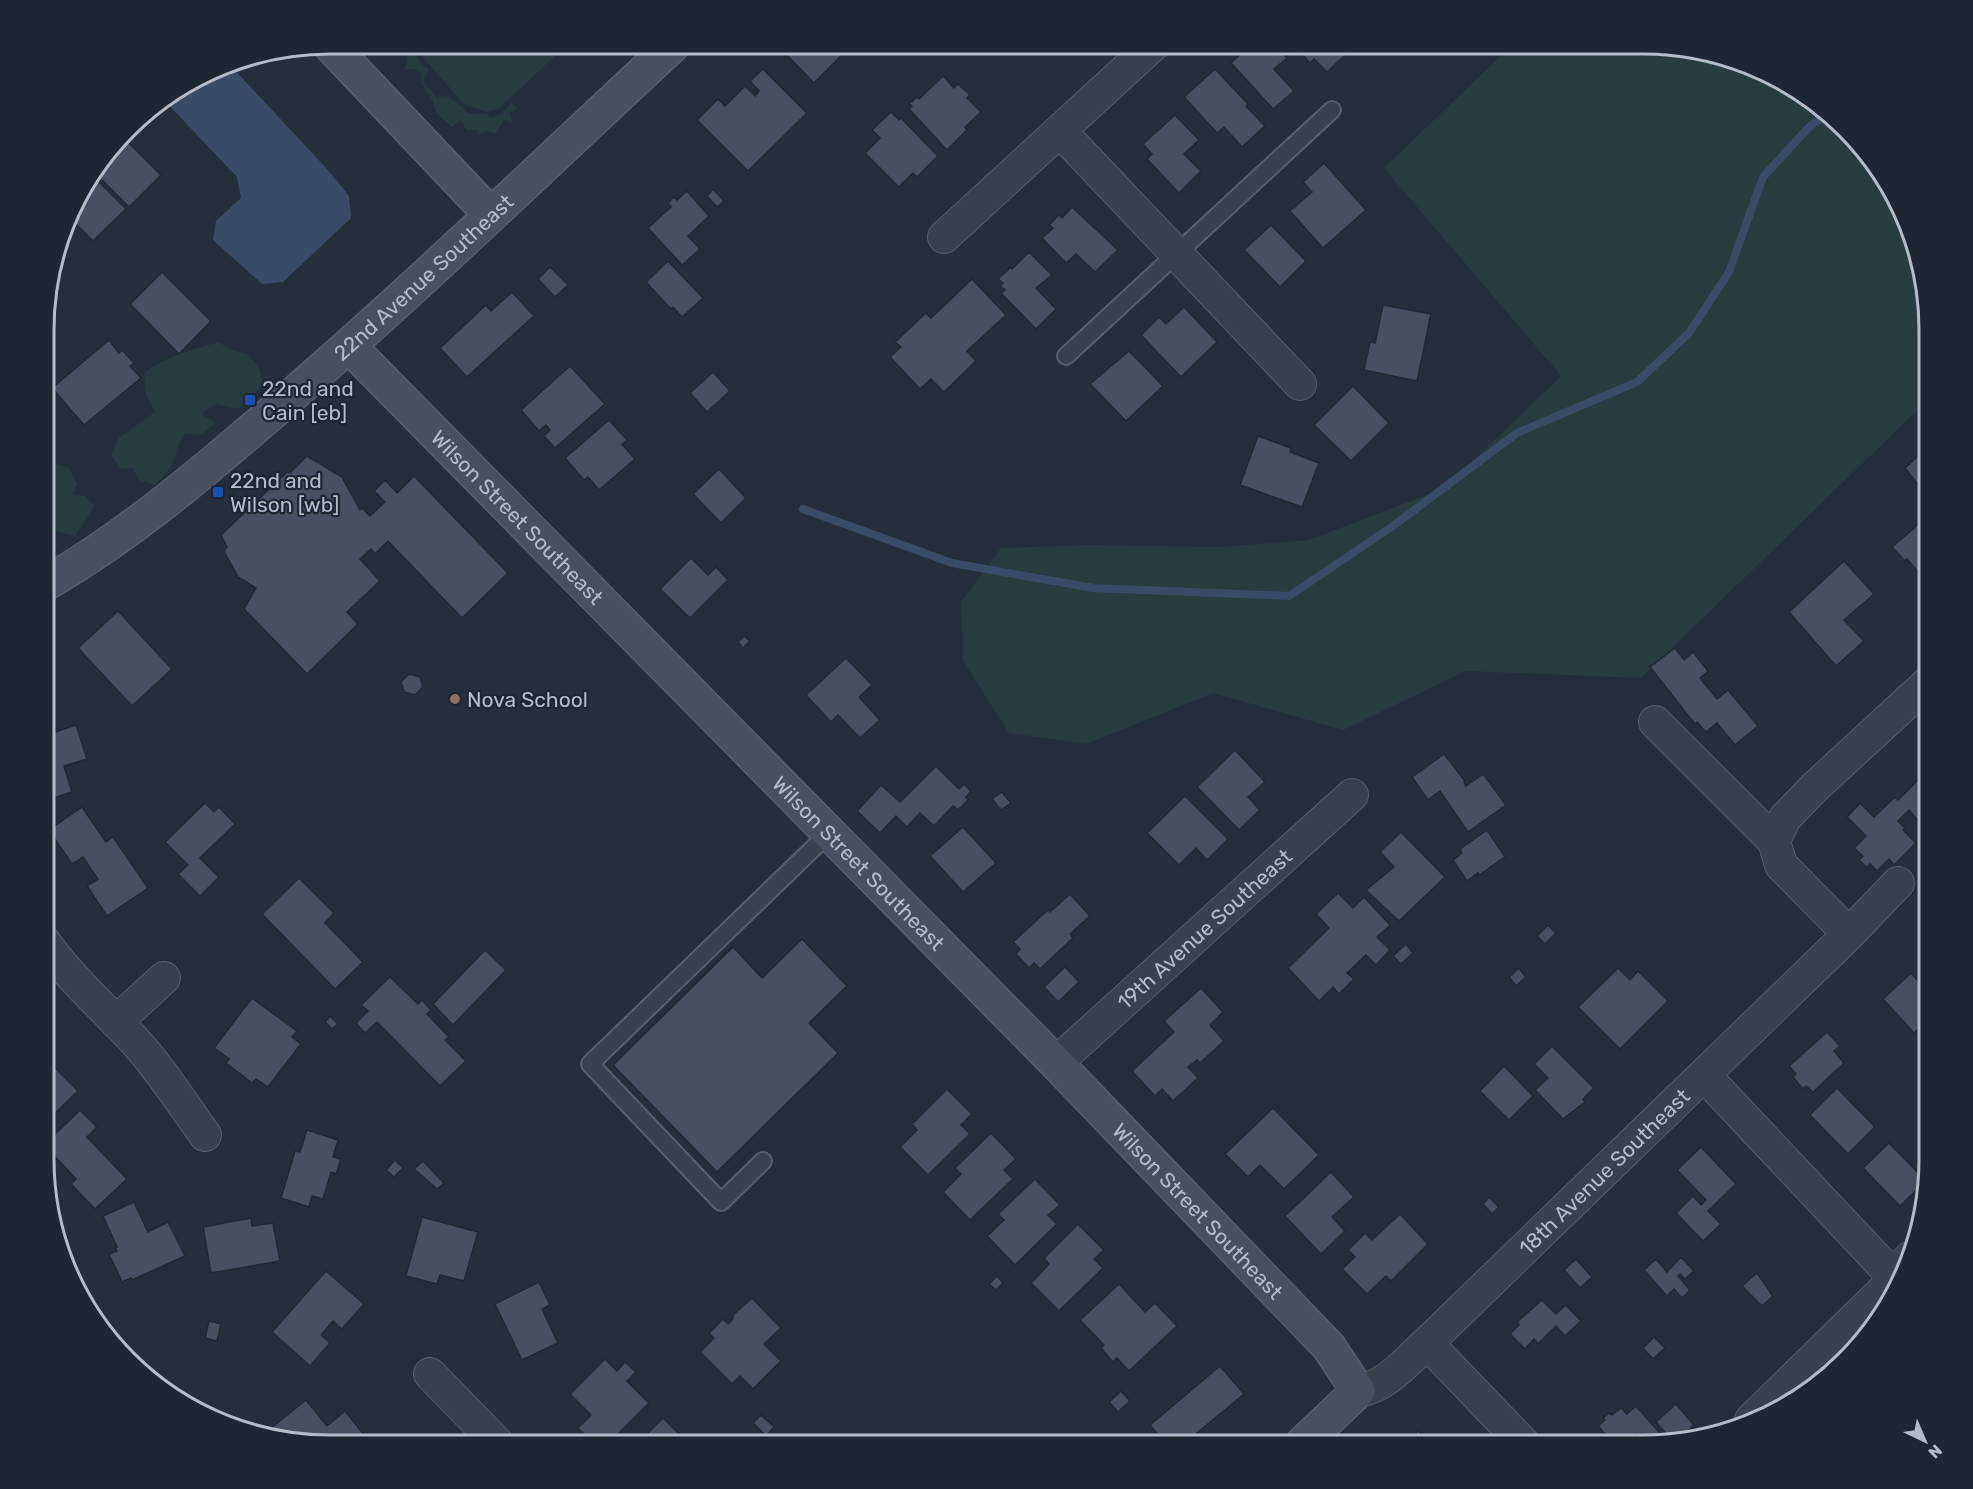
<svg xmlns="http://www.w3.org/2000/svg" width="1973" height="1489" viewBox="0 0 1973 1489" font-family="Rubik,sans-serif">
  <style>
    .green { fill: #263c3f }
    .water { fill: #394c67 }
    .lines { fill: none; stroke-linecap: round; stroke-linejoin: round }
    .stream { stroke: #394c67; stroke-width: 8 }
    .building { fill: #455162; stroke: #1f2835; stroke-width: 1.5 }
    .lane-casing { stroke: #565f6c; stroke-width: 20 }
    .street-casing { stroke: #565f6c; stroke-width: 34 }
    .secondary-casing { stroke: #565f6c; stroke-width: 36 }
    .lane { stroke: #38414e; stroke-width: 16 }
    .street { stroke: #38414e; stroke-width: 32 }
    .secondary { stroke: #465061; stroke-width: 33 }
    .transit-dot { fill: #1a4fb4; stroke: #1d2633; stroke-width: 2 }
    .education-dot { fill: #8d6e63; stroke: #1d2633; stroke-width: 2 }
    .labels { text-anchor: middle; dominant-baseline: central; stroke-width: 4.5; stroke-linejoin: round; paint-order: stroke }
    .street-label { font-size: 21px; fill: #b4bcc9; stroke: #1d2633 }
    .poi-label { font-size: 21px; fill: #b4bcc9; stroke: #1d2633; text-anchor: start }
    .rim { fill: none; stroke: #b4bcc9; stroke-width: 3 }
  </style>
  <rect width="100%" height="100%" fill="#242f3e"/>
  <g class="green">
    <polygon points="411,44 568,44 499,108 486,112 464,104"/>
    <polygon points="1513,44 1661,44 1752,65 1832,114 1900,204 1929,330 1929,399 1641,678 1466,671 1343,730 1213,693 1086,744 1009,733 963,661 961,602 1001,548 1086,545 1221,547 1309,540 1445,488 1561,376 1384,168"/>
    <polygon points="412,52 420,61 423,67 429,68 423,82 437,97 448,96 470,114 486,114 491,118 501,114 511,103 518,108 509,113 513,124 504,120 495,134 487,131 479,135 476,130 466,130 461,120 452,127 436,113 432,99 421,83 422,73 414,69 403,70 407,64 408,54"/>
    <path d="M219 342 230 350 247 354 258 366 264 384 237 409 216 404 201 414 216 423 201 435 185 434 178 446 172 466 155 485 139 480 133 468 121 469 111 455 119 438 155 412 146 395 144 373C166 356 193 349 219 342Z"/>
    <polygon points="54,464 69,468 77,484 73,495 85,496 95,506 75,536 56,531 52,517 46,514 46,476"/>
  </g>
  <polygon class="water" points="229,64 328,170 349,196 351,218 283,282 262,284 213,240 216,221 241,198 237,177 165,101"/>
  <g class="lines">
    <polyline class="stream" points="803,509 952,563 1093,588 1289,596 1393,526 1517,433 1637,382 1689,333 1729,272 1763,177 1810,126 1830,113"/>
  </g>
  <g class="building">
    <polygon points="796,44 833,44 843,54 814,83 786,54"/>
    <polygon points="860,44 881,44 870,54"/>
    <polygon points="1244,44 1275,44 1287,58 1274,69 1294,91 1273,109 1231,63 1244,51 1240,47"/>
    <polygon points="1293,44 1357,44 1327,72 1314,59 1310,63"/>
    <polygon points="763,69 807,113 748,171 697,120 718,99 725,106 745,86 755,96 759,91 750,81"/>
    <polygon points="1215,69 1248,104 1246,106 1265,126 1242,147 1224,127 1217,133 1184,97"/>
    <polygon points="943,76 954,88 958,84 970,95 967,98 981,112 965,127 967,130 947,150 909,109 912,106 909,104 917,97 919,99"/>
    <polygon points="891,112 899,120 901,118 938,156 917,177 913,173 899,187 865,153 880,138 872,130"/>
    <polygon points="1175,115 1199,140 1184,154 1201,171 1179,193 1147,159 1152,154 1143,144"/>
    <polygon points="123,137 161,175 129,207 94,172"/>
    <polygon points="1324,163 1366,210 1323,248 1290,211 1312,192 1303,182"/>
    <polygon points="92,175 126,209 93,241 71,219 82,187"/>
    <polygon points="713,189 724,201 717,207 707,196"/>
    <polygon points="687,191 709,216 688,236 700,249 682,265 648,228 671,207 668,203 674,197 677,200"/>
    <polygon points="1072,207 1118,250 1095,272 1076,254 1066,263 1042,238 1053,228 1049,225 1059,215 1062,218"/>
    <polygon points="1271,225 1306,261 1280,287 1244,250"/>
    <polygon points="62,246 68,251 56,263"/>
    <polygon points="1029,252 1052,275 1036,288 1056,309 1036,329 1001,293 1005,290 1000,286 1003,283 998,279 1011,267 1012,269"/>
    <polygon points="668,261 703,298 682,317 673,307 671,309 646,282"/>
    <polygon points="550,267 568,285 555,297 538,279"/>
    <polygon points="162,272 211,321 179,354 130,304"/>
    <polygon points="972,279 1006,315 967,351 976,361 944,392 931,379 920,389 890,357 901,347 895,342 926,313 931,318"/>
    <polygon points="512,292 534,316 467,377 440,348 486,305 491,311"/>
    <polygon points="1383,305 1431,314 1417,381 1364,370 1370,342 1375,343"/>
    <polygon points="1184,307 1217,342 1181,377 1141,335 1159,317 1166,324"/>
    <polygon points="109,340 119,353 122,350 134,363 130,366 141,378 84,425 52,388"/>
    <polygon points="1129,351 1163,386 1126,421 1090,384"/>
    <polygon points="570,366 605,404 555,448 544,436 550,430 546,425 539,431 521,410"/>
    <polygon points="713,372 730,391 707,412 690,393"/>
    <polygon points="1353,386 1389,423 1351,461 1314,425"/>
    <polygon points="609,420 627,440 622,444 635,459 599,490 588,477 584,480 565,458"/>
    <polygon points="1258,436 1291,448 1290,452 1319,463 1302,507 1240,485"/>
    <polygon points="1929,446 1929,499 1905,468"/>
    <polygon points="307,456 342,477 360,510 362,508 370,516 385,502 374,491 385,480 397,493 414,476 508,573 462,618 388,541 375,554 371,549 360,559 380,581 347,612 358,624 307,674 244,609 256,588 238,577 224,551 227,547 221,535 287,472 290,473"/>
    <polygon points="719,469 746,498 721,523 693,494"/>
    <polygon points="1919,524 1924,529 1929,524 1929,584 1907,559 1905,561 1892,547"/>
    <polygon points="691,558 708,575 716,567 728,580 690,618 660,589"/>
    <polygon points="1844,561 1874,594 1844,620 1864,641 1836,666 1789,612"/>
    <polygon points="118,611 172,669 132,706 78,648"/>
    <polygon points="744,636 750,641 743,648 738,642"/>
    <polygon points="1675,648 1684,660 1693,652 1708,671 1700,678 1717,699 1728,690 1758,726 1735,745 1717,723 1706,732 1697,722 1695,724 1650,667"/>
    <polygon points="846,658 872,685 859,697 880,720 860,738 838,715 831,722 806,695"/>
    <polygon points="409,674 420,677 423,687 415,695 404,692 401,682"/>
    <polygon points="46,704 55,732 76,725 87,759 64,766 72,792 45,801"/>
    <polygon points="1235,750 1265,782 1248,797 1260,810 1239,830 1197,787"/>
    <polygon points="1444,754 1465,781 1464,782 1466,786 1483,774 1506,805 1468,832 1440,791 1428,800 1412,777"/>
    <polygon points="936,766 959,789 964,784 971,791 966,797 968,800 958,810 953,806 934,826 920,813 907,827 896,816 880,833 857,811 881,785 900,802"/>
    <polygon points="1928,770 1929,820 1923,826 1909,810 1898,821 1905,828 1903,830 1916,843 1894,865 1889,859 1877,871 1870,864 1867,868 1859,860 1863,856 1854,848 1866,836 1847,817 1860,803 1874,817 1895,797 1898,800"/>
    <polygon points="1002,792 1011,803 1001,810 992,799"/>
    <polygon points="1185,796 1228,839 1207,860 1196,848 1179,865 1147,833"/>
    <polygon points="205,803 214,812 219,807 235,824 200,858 219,877 200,896 178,874 188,865 165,842"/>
    <polygon points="82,807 106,842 113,837 148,888 107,916 87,886 98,879 83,857 72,864 49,830"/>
    <polygon points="963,827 996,863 963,892 930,856"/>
    <polygon points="1487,830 1505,857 1479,875 1478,873 1467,881 1453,860 1462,853 1460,849"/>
    <polygon points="1401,832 1445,877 1399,921 1366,890 1394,867 1380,852"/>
    <polygon points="299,878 334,913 325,923 363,962 335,989 262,914"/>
    <polygon points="1338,893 1353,908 1364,897 1390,925 1377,937 1390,950 1376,965 1366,955 1347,973 1354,979 1339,994 1333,987 1319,1001 1288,968 1329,928 1316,914"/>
    <polygon points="1070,894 1090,916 1070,934 1073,938 1040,969 1034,963 1029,968 1016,954 1020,949 1013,942 1048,910 1050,912"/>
    <polygon points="1548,925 1556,933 1545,944 1537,936"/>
    <polygon points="802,939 847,986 809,1023 838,1053 717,1172 613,1065 733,947 762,978"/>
    <polygon points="1406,944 1413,953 1401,964 1393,956"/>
    <polygon points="485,950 506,970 453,1025 433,1004"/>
    <polygon points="1065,967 1079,982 1058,1002 1044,987"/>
    <polygon points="1519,968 1526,977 1516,986 1509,977"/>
    <polygon points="1618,968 1630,980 1638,971 1668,1001 1620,1049 1578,1007"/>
    <polygon points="1911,973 1929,993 1929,1019 1914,1033 1883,999"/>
    <polygon points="390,977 418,1004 422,1000 431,1010 427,1014 449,1037 445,1040 466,1061 440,1086 377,1022 365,1033 356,1023 368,1011 361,1005"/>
    <polygon points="1201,988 1223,1012 1210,1025 1224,1041 1200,1063 1197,1060 1188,1067 1198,1078 1173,1101 1162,1089 1155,1096 1132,1071 1174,1032 1164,1021"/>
    <polygon points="252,998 297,1031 292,1037 301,1044 268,1087 256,1079 252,1083 226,1063 229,1059 214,1048"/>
    <polygon points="330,1016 338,1024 332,1029 325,1022"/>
    <polygon points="1827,1032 1840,1046 1834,1051 1844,1063 1813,1092 1806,1086 1803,1089 1793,1077 1796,1074 1789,1066"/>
    <polygon points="1552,1046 1594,1088 1583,1099 1585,1102 1563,1119 1535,1090 1548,1078 1534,1064"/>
    <polygon points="1504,1066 1533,1096 1509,1120 1480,1091"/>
    <polygon points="54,1067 78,1091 44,1124 44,1076"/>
    <polygon points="1837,1088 1875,1127 1848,1154 1810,1115"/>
    <polygon points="947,1089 972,1114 961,1125 970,1134 928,1175 900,1147 917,1130 912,1124"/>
    <polygon points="1273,1108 1319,1155 1284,1189 1260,1165 1248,1177 1225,1154"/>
    <polygon points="80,1110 97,1127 87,1137 127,1179 95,1209 71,1184 76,1179 44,1145"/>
    <polygon points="307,1130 338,1140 333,1157 341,1159 336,1174 331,1172 323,1199 312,1196 309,1207 281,1198 295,1151 300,1152"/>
    <polygon points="991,1133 1016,1159 1004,1170 1013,1179 970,1220 943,1192 961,1174 955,1168"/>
    <polygon points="1889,1143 1926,1181 1900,1206 1863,1168"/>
    <polygon points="1701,1147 1736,1184 1708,1211 1721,1224 1703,1241 1676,1213 1693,1196 1701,1205 1706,1200 1677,1170"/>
    <polygon points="395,1160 403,1168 394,1177 386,1170"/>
    <polygon points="423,1161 444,1183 437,1189 414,1169"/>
    <polygon points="1331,1172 1354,1197 1332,1217 1345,1231 1321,1254 1285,1216"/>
    <polygon points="1035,1179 1060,1205 1048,1215 1057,1224 1015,1265 987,1236 1004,1220 998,1214"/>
    <polygon points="1489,1197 1499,1207 1492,1214 1483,1204"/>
    <polygon points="134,1202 148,1232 168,1222 185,1256 132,1280 131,1278 122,1282 109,1254 117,1251 115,1248 117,1247 103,1216"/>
    <polygon points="1400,1214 1428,1244 1391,1281 1386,1276 1367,1294 1342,1269 1355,1257 1348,1250 1365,1233 1372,1240"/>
    <polygon points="422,1217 478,1232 464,1281 440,1275 437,1284 406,1276"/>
    <polygon points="251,1218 252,1226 273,1223 280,1261 211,1273 203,1227"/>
    <polygon points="1078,1224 1104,1250 1094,1259 1103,1268 1059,1311 1031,1283 1049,1264 1044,1258"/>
    <polygon points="1681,1257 1694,1271 1685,1279 1680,1274 1678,1276 1690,1290 1682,1298 1674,1289 1667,1296 1644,1270 1656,1259 1667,1272"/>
    <polygon points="1576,1259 1592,1277 1580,1288 1564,1270"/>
    <polygon points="326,1271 364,1304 342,1329 333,1321 321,1335 330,1343 310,1366 272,1332"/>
    <polygon points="1757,1273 1773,1296 1762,1306 1742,1286"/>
    <polygon points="997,1276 1003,1283 996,1290 989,1284"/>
    <polygon points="539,1282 550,1305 542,1309 558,1343 522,1360 495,1304"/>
    <polygon points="1119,1284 1145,1312 1155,1303 1177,1326 1129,1371 1117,1358 1113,1362 1101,1348 1104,1345 1080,1320"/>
    <polygon points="752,1298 781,1328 764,1344 781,1361 753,1389 740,1376 732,1384 700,1352 714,1338 709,1333 723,1319 728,1324 733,1319 733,1315"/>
    <polygon points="1542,1300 1556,1314 1566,1305 1581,1321 1565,1336 1556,1326 1538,1344 1534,1339 1525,1349 1510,1334 1519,1325 1517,1322"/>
    <polygon points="209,1321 221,1324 217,1341 205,1338"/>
    <polygon points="1654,1337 1665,1348 1653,1359 1643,1348"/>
    <polygon points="605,1359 617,1371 625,1362 636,1372 627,1381 649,1403 607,1445 594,1445 578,1428 591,1415 570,1394"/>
    <polygon points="1220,1366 1244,1394 1196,1434 1198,1437 1188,1445 1167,1445 1150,1425"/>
    <polygon points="1121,1391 1130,1401 1118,1412 1109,1402"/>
    <polygon points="306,1400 327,1426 345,1411 365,1436 354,1445 312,1445 269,1435 266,1432"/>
    <polygon points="1676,1404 1694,1425 1681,1437 1671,1439 1656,1422"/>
    <polygon points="1636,1406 1665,1439 1662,1441 1644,1445 1636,1434 1622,1445 1615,1445 1598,1426 1605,1420 1603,1418 1609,1413 1612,1415 1621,1408 1627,1414"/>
    <polygon points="761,1415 774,1427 766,1436 753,1423"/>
    <polygon points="663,1418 690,1445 636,1445"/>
    <polygon points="1418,1431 1432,1445 1404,1445"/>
  </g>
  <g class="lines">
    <defs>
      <g id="lane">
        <polyline points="1066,356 1332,110"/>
        <polyline points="763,1161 721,1202 590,1064 829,833"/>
      </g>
      <g id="street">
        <polyline points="1060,131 1300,384"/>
        <polyline points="944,237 1154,44"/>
        <polyline points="1655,722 1774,841 1781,865 1849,934"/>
        <polyline points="1774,841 1785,818 1814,788 1929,682"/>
        <path d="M45 943C70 978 103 1007 133 1039 160 1068 182 1103 205 1135"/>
        <polyline points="116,1022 164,978"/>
        <path id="s1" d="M1056 1063 1352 795"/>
        <polyline points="1704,1075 1892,1275"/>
        <polyline points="1427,1343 1525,1445"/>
        <polyline points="430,1374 499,1445"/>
        <path id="s2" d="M1358 1391C1386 1387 1406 1362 1427 1343L1849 934 1898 883"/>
        <polyline points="1751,1420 1885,1289 1892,1275 1910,1258"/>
      </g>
      <g id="secondary">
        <polyline points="329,44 491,215"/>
        <path id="s3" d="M349 346 1056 1063 1329 1347 1358 1391 1301 1445"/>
        <path id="s4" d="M45 584C138 530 216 461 297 391 426 279 549 160 674 44"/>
      </g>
    </defs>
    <use href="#lane" class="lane-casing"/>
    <use href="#street" class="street-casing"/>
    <use href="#secondary" class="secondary-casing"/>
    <use href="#lane" class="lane"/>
    <use href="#street" class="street"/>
    <use href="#secondary" class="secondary"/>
  </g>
  <g class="transit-dot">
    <rect x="244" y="394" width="12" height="12" rx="3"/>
    <rect x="212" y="486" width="12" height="12" rx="3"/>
  </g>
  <circle class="education-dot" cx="455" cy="699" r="6"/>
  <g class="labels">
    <g class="street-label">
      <text stroke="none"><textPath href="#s4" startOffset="488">22nd Avenue Southeast</textPath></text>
      <text stroke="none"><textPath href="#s3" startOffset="240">Wilson Street Southeast</textPath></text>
      <text stroke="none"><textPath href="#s3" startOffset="726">Wilson Street Southeast</textPath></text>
      <text stroke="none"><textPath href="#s1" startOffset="200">19th Avenue Southeast</textPath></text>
      <text stroke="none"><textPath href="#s2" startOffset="332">18th Avenue Southeast</textPath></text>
      <text stroke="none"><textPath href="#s3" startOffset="1212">Wilson Street Southeast</textPath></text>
    </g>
    <g class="poi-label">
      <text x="262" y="388">22nd and<tspan x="262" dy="24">Cain [eb]</tspan></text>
      <text x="230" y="480">22nd and<tspan x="230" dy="24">Wilson [wb]</tspan></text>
      <text x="467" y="699">Nova School</text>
    </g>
  </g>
  <path d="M0 0H1973V1489H0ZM330 54H1643A276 276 0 0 1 1919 330V1159A276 276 0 0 1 1643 1435H330A276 276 0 0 1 54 1159V330A276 276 0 0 1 330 54Z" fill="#1d2633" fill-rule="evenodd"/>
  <path class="rim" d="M330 54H1643A276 276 0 0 1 1919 330V1159A276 276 0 0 1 1643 1435H330A276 276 0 0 1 54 1159V330A276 276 0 0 1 330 54Z"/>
  <g transform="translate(1925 1441) rotate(136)" stroke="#1d2633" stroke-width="4.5" paint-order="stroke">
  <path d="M0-4.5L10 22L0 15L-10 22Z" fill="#b4bcc9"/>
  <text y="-9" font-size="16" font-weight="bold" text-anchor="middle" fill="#b4bcc9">N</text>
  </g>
</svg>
